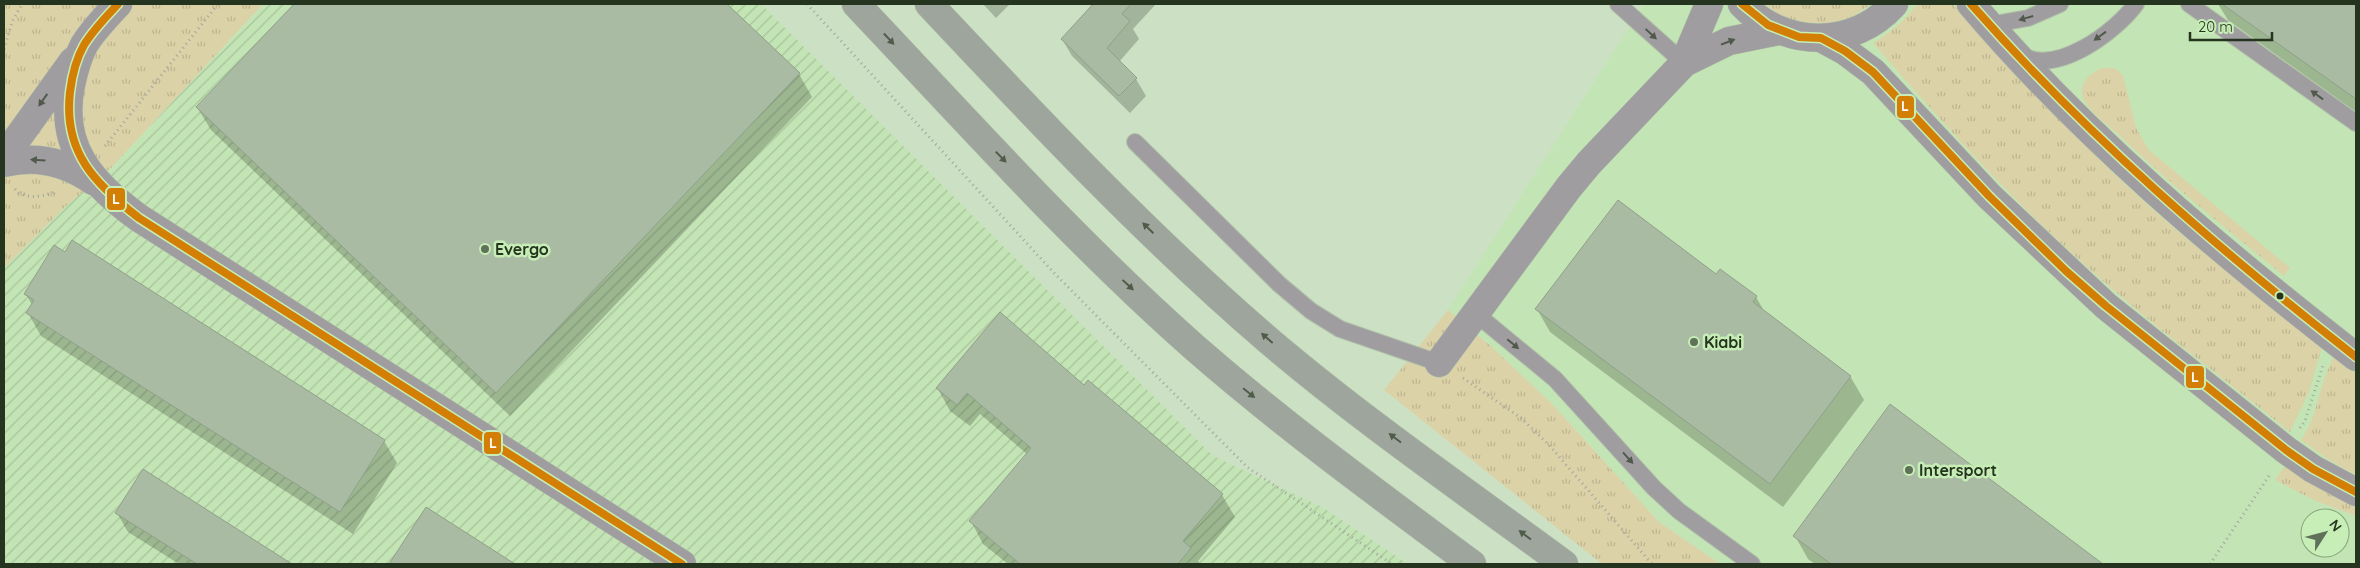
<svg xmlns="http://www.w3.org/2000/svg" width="2360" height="568" viewBox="0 0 2360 568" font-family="Quicksand,sans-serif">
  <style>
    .built { fill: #c3e4b4; fill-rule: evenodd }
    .industrial { fill: url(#industrial-furrows) }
    .grass { fill: url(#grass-tufts) }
    .shadow { fill: #0003 }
    .building { fill: #aabba4; stroke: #90a089 }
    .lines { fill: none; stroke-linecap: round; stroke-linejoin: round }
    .lane-casing { stroke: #afbfa8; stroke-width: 18 }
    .street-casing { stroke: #afbfa8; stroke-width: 29 }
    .highway-casing { stroke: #afbfa8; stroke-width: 29 }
    .path { stroke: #a0a69e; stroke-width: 3; stroke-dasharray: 1 4; stroke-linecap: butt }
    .lane { stroke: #9f9da0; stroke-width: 16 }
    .street { stroke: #9f9da0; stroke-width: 28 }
    .highway { stroke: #9ea59c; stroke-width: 28 }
    .bus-1-casing { stroke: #c7eeb6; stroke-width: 11 }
    .bus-1 { stroke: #d37f06; stroke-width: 8 }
    .oneway { fill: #50594c }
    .oneway2 { fill: #4f5c4a }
    .poi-dot { fill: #5f7158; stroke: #c7eeb6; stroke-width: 2 }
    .bus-dot { fill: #25341e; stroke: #c7eeb6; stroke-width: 2 }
    .labels { text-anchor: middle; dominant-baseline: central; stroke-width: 5; stroke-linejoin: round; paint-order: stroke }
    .poi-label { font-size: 16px; font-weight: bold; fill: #25341e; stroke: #c7eeb6; text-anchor: start }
    .line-badge { stroke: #c7eeb6; stroke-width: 2 }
    .badge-label { font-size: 14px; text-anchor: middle; font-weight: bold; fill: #fff }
  </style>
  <defs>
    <pattern id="industrial-furrows" width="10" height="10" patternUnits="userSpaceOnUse" patternTransform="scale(1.25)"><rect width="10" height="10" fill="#c3e4b4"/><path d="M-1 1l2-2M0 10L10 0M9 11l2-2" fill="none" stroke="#a7c49a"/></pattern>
    <pattern id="grass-tufts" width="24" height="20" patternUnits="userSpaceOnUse" patternTransform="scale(1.25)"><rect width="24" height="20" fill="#dcd2a8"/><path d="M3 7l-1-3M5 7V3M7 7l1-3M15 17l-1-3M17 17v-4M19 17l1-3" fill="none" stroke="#bdb590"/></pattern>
  </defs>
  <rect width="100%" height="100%" fill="#cce1c3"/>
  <path class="built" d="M1644 4H2356V564H1720L1659 522 1553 405 1493 348 1448 310ZM2310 518H2340V548H2310Z"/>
  <polygon class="industrial" points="263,4 761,4 1213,456 1322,507 1408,564 4,564 4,268 65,207 111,168"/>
  <g class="grass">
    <polygon points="4,4 263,4 111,168 65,207 4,268"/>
    <path d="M1765 4H1872C1865 8 1857 14 1849 18 1823 28 1785 24 1765 4Z"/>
    <path d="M1917 4H1953C2008 66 2065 128 2126 185 2188 243 2256 294 2322 347L2309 392 2290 432C2222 377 2150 324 2085 265 2008 197 1940 120 1873 43 1891 32 1905 21 1917 4Z"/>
    <path d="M2102 68H2114L2123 75 2136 128 2149 150 2290 268 2284 276C2228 230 2171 185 2119 135 2108 125 2091 114 2084 100 2077 85 2089 73 2102 68Z"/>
    <polygon points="1448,310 1493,348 1553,405 1659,522 1720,564 1602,564 1384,390"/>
    <path d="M2334 356 2356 374V475L2329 460 2301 440C2319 414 2319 383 2334 356Z"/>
    <polygon points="2285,466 2326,492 2356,507 2356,516 2316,501 2275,480"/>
  </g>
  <g class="shadow">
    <polygon points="296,4 725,4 799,74 812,97 510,416 211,130 197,107"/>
    <polygon points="983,4 1010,4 996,18"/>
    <polygon points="1094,4 1156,4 1133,29 1139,39 1119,62 1136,79 1146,96 1130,113 1072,56 1062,39"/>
    <polygon points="2218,4 2356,4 2356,112 2228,20"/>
    <polygon points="1717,276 1756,297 1764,311 1850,376 1864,400 1783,507 1550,332 1537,309"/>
    <polygon points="26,294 384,441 397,463 353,534 41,336 28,313 32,305"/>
    <polygon points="1085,387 1222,495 1235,517 1198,561 1200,564 1008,564 983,544 971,521 1027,454 980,414 970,426 950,411 938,389"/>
    <polygon points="1890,406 2101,564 1815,564 1808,559 1795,536"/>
    <polygon points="426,509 497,554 503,564 390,564"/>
    <polygon points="117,513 287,563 288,564 179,564 128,532"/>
  </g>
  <g class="building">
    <polygon points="294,4 727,4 800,73 496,393 196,107"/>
    <polygon points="1093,4 1131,4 1122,14 1130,21 1107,48 1137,78 1119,96 1061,39"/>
    <polygon points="2222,4 2356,4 2356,99"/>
    <polygon points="1618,200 1716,274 1720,269 1757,296 1753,302 1851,376 1770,484 1535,309"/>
    <polygon points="72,240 385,440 340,512 26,313 34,300 24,294 54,245 65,252"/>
    <polygon points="1000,312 1084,385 1088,380 1223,494 1183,541 1191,548 1178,564 1020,564 969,521 1031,448 967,393 957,405 936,388"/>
    <polygon points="1890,404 2103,564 1831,564 1793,536"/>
    <polygon points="143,469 292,564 197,564 115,513"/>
    <polygon points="426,507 515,564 389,564"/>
  </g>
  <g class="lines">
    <defs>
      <g id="lane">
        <polyline points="1618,4 1684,63"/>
        <polyline points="2189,4 2356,123"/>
        <polyline points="1989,25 2028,18 2060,4"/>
        <path d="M2021 55C2057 76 2115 32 2136 4"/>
        <polyline points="1135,142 1279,284 1311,311 1340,329 1439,363"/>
        <polyline points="1475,313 1555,379 1654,488 1679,511 1752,564"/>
      </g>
      <g id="street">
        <path d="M118 4C106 17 93 30 84 45 77 58 74 71 71 85 58 147 92 184 139 218L682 564"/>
        <path d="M1742 4C1783 48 1853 50 1894 4"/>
        <path d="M1971 4C2084 137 2218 250 2356 357"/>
        <polyline points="1821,38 1845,51 1873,72 1989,196 2106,306 2286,450 2313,469 2356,492"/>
        <polyline points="1684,63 1729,41 1778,31"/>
        <polyline points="4,157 73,61"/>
        <path d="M4 163C36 155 66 162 93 181"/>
        <polyline points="1439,363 1569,187 1589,163 1684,63 1709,4"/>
      </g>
      <g id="highway">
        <path d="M856 4C966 120 1074 241 1194 347 1282 424 1378 494 1472 564"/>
        <path d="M929 4C1038 120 1148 237 1268 340 1362 420 1465 491 1564 564"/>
      </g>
    </defs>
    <use href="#lane" class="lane-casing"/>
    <use href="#street" class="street-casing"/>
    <use href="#highway" class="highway-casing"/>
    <g class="path">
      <polyline points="807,4 1055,274 1247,467 1392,564"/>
      <polyline points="4,49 12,22 22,4"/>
      <polyline points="105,146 218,4"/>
      <path d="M15 189C24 200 43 197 55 192"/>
      <polyline points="1463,378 1521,418 1549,445 1652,564"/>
      <polyline points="2300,428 2305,421 2323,365"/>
      <polyline points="2210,564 2271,473"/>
    </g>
    <use href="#lane" class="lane"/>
    <use href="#street" class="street"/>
    <use href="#highway" class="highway"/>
    <defs>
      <g id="bus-1">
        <path d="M118 4C106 17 93 30 84 45 76 59 72 76 70 92 63 152 95 184 139 218L682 564"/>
        <polyline points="1742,4 1768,25 1799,37 1821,38 1845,51 1873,72 1989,196 2066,271 2106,306 2286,450 2313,469 2356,492"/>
        <path d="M1971 4C2087 136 2218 249 2356 357"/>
      </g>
    </defs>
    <use href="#bus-1" class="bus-1-casing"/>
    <use href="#bus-1" class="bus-1"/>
  </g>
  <defs><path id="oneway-solid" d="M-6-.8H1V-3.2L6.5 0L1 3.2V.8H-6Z" transform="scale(1.25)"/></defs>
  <g class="oneway">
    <use href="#oneway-solid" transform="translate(2026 18) rotate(164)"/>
    <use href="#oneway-solid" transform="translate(1651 34) rotate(43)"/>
    <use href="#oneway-solid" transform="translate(2100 36) rotate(144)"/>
    <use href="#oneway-solid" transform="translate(1728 42) rotate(-21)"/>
    <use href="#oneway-solid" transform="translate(2317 95) rotate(-144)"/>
    <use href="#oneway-solid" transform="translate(43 100) rotate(125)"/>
    <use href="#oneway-solid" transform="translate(38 160) rotate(-176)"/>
    <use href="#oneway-solid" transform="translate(1513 344) rotate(40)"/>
    <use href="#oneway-solid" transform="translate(1628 458) rotate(48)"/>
  </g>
  <g class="oneway2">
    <use href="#oneway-solid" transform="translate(889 39) rotate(47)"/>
    <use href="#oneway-solid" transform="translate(1001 157) rotate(46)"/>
    <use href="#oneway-solid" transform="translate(1148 228) rotate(-136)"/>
    <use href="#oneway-solid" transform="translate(1128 285) rotate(43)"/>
    <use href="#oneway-solid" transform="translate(1267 338) rotate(-139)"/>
    <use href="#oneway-solid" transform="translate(1249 393) rotate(39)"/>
    <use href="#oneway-solid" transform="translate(1395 438) rotate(-143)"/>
    <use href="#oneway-solid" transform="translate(1525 535) rotate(-143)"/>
  </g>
  <g class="poi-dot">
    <circle cx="485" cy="249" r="5"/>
    <circle cx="1694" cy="342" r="5"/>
    <circle cx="1909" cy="470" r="5"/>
  </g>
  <circle class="bus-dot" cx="2280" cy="296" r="4.5"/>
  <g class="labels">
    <g class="poi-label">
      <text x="495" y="249">Evergo</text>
      <text x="1704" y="342">Kiabi</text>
      <text x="1919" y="470">Intersport</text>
    </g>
  </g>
  <g class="line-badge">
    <rect x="1896" y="95" width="19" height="24" rx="5" fill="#d37f06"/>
    <rect x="106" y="187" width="20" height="24" rx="5" fill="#d37f06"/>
    <rect x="2185" y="365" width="20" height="24" rx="5" fill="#d37f06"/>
    <rect x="483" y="431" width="19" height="24" rx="5" fill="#d37f06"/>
  </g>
  <g class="badge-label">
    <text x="1905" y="111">L</text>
    <text x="116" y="204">L</text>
    <text x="2195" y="382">L</text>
    <text x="493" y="448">L</text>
  </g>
  <rect width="2360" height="568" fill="none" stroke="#25341e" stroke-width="10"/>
  <g transform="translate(2325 533) rotate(54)"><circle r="24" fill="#c7eeb6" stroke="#86a479"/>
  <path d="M0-4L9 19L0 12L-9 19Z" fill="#5f7158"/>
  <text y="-8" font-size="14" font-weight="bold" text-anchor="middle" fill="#25341e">N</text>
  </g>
  <path d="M2190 32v8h82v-8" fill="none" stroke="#25341e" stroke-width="2.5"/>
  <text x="2198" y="32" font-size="15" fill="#25341e" stroke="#c7eeb6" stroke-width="4" paint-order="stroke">20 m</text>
</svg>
